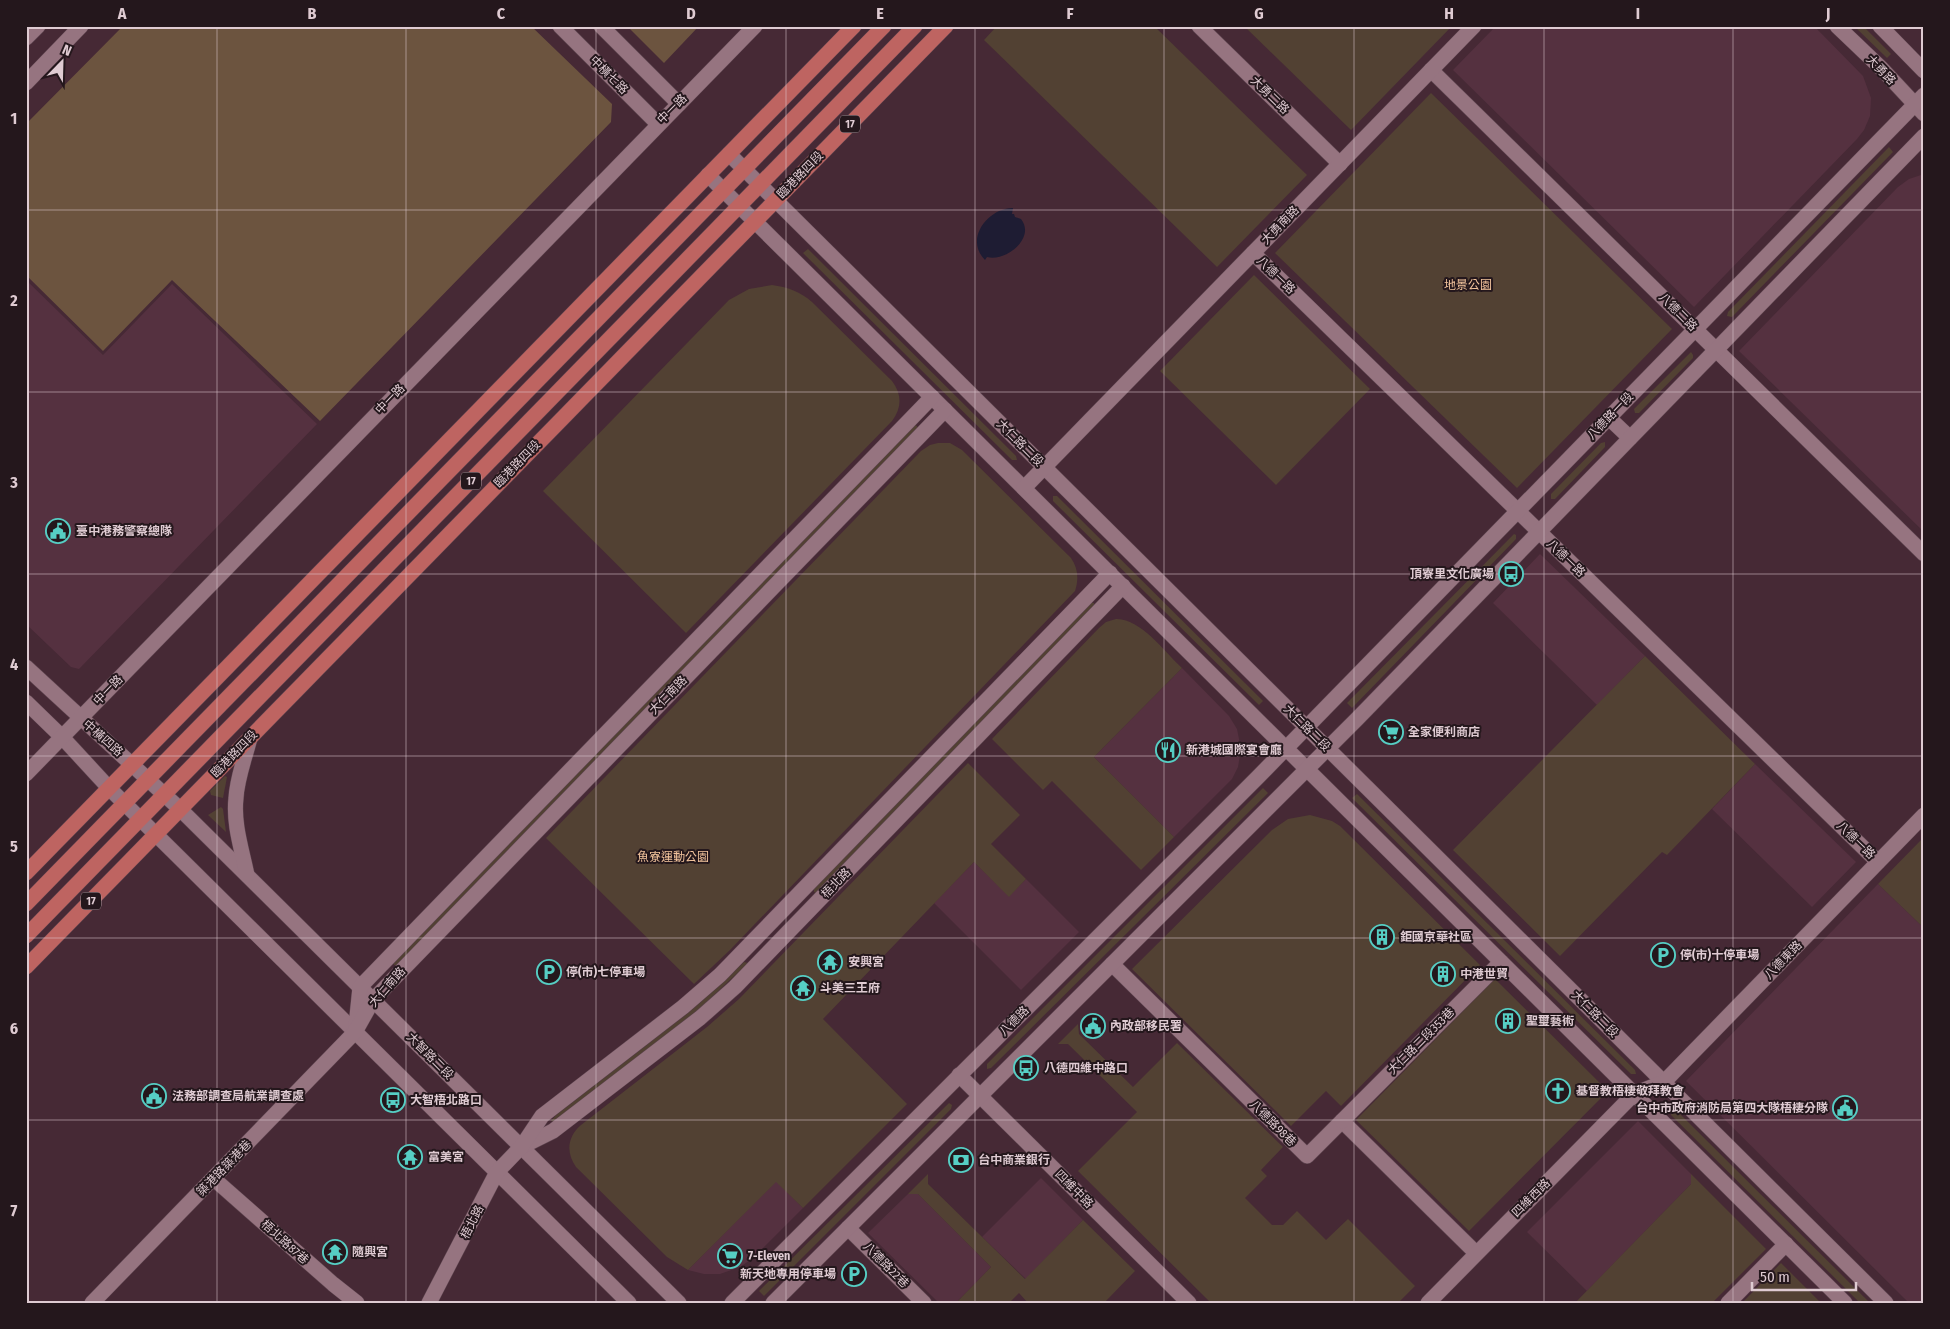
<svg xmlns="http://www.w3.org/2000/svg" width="1950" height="1329" viewBox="0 0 1950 1329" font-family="'Fira Sans Condensed','Noto Sans TC',sans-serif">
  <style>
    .built { fill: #553140 }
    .green { fill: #524133 }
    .forest { fill: #6c543f }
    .water { fill: #1e1c33 }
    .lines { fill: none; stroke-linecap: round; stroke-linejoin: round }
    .minor-casing { stroke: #5e454f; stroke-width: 16 }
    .major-casing { stroke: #5e454f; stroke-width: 16 }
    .minor { stroke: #967480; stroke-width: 15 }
    .major { stroke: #be6461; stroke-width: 15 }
    .grid { fill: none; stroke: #dfcbd2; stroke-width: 1; stroke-opacity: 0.55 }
    .labels { text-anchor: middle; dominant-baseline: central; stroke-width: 4; stroke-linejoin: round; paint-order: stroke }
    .shield { fill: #24171c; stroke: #a7959b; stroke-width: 1 }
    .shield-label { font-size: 11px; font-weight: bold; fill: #dfcbd2 }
    .street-label { font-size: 12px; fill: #dfcbd2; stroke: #24171c }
    .park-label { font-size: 12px; fill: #f3c49d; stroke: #24171c }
    .poi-label { font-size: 12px; font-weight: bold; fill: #dfcbd2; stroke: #24171c; text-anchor: start }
    .neatline { fill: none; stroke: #dfcbd2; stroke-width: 2 }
    .grid-label { font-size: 16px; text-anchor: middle; font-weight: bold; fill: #dfcbd2 }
  </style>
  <rect width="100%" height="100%" fill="#462935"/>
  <g class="built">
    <polygon points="1496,26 1814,26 1863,76 1871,98 1870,116 1864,130 1857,139 1694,307 1453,70"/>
    <polygon points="1924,174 1924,532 1739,351 1898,187 1909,179"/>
    <polygon points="26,280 103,355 172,284 317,424 79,669 71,667 26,624"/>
    <polygon points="1540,554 1645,656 1597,705 1493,603"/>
    <polygon points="1182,668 1229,716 1237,729 1241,749 1238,767 1232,779 1174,837 1094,757"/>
    <polygon points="1755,764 1856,862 1812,907 1712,809"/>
    <polygon points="974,862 1009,896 1026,879 1079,932 1021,990 934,903"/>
    <polygon points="1878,884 1924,928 1924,1303 1909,1303 1686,1081"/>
    <polygon points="1638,1121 1691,1174 1691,1184 1587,1291 1527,1232"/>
    <polygon points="1041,1178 1083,1220 1026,1279 982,1237"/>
    <polygon points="776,1181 803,1208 753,1258 740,1267 720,1274 704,1274 688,1270"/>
    <polygon points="908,1194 918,1194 991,1267 956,1303 939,1303 868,1233"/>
  </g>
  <g class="green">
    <polygon points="997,26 1154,26 1307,175 1217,267 984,40"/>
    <polygon points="1244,26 1452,26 1351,130"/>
    <polygon points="1854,26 1863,26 1891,54 1887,58"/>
    <polygon points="1431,93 1672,329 1517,488 1275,253"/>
    <polygon points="1889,147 1893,152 1732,317 1727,316 1728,312"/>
    <polygon points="808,249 1016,456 1017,460 1012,460 803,253"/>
    <polygon points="1254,275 1370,389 1276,485 1160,371"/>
    <path d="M772 285C787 287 801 292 812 302L892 381C902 394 902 408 892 421L686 633 543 491 729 300 749 289Z"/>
    <polygon points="1691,352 1693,355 1693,358 1639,413 1635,413 1634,409"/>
    <polygon points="915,425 917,426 917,429 397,965 394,965 393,963"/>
    <polygon points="1605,442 1605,447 1555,499 1551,499 1551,494 1601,443"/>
    <path d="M938 443H950L962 450 1071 558C1078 568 1079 579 1075 591L730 950 694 984 546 838 921 451 930 445Z"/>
    <polygon points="1053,496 1057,496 1263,701 1259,705 1053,501"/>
    <polygon points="1514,534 1516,535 1516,539 1352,708 1347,703"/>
    <polygon points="1091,603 1094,603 1094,605 816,893 814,892 814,889"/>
    <path d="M1116 619C1140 618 1165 652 1182 668L1094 757 1174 837 1141 870 1052 781 1043 790 992 739 1099 628 1106 622Z"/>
    <polygon points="1645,656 1755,764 1667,855 1662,852 1560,956 1453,850"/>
    <path d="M968 763 1020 815 991 844 1026 879 1009 897 974 862 823 1019 907 1104 803 1208 776 1182 688 1270 667 1257 576 1167C566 1153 567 1137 581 1125L707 1027 739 999Z"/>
    <polygon points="225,776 227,777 223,798 211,795 210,791"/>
    <polygon points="1263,788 1268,793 991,1068 987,1069 987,1064"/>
    <polygon points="1357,794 1635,1070 1636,1074 1631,1074 1352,798"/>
    <polygon points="221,807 223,809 226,832 208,815"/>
    <polygon points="1310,815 1332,821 1340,826 1480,965 1341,1106 1326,1091 1291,1126 1132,969 1272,830 1288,819"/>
    <polygon points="1924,837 1924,928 1878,884"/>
    <polygon points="744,962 748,963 698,1010 554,1122 551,1121 556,1115 688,1013 718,987"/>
    <polygon points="1495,979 1608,1091 1469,1231 1356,1120"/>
    <polygon points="1078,1024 1079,1034 1133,1087 1177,1043 1283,1147 1261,1170 1267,1176 1245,1198 1272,1225 1283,1225 1297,1211 1326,1240 1348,1219 1415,1286 1398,1303 1211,1303 1078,1171 1137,1112 1068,1044 1058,1044"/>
    <polygon points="949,1103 952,1105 951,1109 764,1296 759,1291"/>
    <polygon points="1672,1110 1676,1110 1870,1303 1860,1303 1671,1115"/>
    <polygon points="928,1174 928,1184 1025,1279 1083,1220 1135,1271 1104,1303 1028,1303 1019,1293 1009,1303 956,1303 991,1267 918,1194 908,1194"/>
    <polygon points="1691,1174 1766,1249 1712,1303 1575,1303 1691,1184"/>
    <polygon points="1781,1263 1821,1303 1742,1303"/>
  </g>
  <g class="forest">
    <polygon points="123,26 531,26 612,104 611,122 320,421 172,280 103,351 26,275 26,124"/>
    <polygon points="627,26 699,26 664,63"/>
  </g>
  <path class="water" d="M1013 208 1012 214H1014L1015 217 1021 219C1036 238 1006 262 987 257L985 260C964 239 988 208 1013 208Z"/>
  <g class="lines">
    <defs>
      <g id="minor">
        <polyline points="560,26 658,124"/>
        <polyline points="601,26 679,104"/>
        <polyline points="1199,26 1340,164"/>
        <polyline points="1837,26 1882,69 1924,114"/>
        <polyline points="1880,26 1924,71"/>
        <polyline points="26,38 38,26"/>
        <polyline points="1431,70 1924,554"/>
        <polyline points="26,83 81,26"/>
        <polyline points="729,154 1886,1303"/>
        <polyline points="708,175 1845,1303"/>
        <polyline points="1253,253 1878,862"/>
        <polyline points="1609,418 1630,438"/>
        <polyline points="1024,488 1474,26"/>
        <polyline points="26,667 180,809 679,1303"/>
        <polyline points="26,702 62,737 109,788 629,1303"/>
        <polyline points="26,774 755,26"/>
        <path d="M247 875C242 850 233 824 236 798 237 778 245 758 250 738"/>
        <polyline points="1112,964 1307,1156 1342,1121 1476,1253"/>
        <polyline points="356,1026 360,987 932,397"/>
        <polyline points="959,1075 1189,1303"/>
        <polyline points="1342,1121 1501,962"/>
        <polyline points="523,1146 553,1131 700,1018 735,987 1123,586"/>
        <polyline points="214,1179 333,1284 357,1303"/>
        <polyline points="848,1228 924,1303"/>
        <polyline points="92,1303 355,1032 373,1000 945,410"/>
        <polyline points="429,1303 497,1172 522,1146 542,1116 683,1007 720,975 1110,573"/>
        <polyline points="732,1303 1258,777 1924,95"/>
        <polyline points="773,1303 1357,719 1924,136"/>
        <polyline points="1428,1303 1634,1094 1664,1082 1924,815"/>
        <polyline points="1728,1303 1786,1244"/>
      </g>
      <g id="major">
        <polyline points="26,873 854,26"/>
        <polyline points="26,904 884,26"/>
        <polyline points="26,936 915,26"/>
        <polyline points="26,967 946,26"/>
      </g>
    </defs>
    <use href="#minor" class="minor-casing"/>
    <use href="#major" class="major-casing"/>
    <use href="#minor" class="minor"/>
    <use href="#major" class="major"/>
  </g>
  <path class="grid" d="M217 26V1303M406 26V1303M596 26V1303M786 26V1303M975 26V1303M1164 26V1303M1354 26V1303M1544 26V1303M1733 26V1303M26 210H1924M26 392H1924M26 574H1924M26 756H1924M26 938H1924M26 1120H1924"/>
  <defs>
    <symbol id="civic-ring" viewBox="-11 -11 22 22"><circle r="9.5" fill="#24171c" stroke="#56cec4" stroke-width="1.5"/><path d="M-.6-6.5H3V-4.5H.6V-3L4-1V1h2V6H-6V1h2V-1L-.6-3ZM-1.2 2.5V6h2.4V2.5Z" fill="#56cec4"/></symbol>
    <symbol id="bus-ring" viewBox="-11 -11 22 22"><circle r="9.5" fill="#24171c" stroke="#56cec4" stroke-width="1.5"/><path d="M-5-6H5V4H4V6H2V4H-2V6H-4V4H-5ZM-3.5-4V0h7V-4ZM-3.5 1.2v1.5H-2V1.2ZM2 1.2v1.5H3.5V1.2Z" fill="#56cec4"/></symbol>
    <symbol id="supermarket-ring" viewBox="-11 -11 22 22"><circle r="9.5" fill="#24171c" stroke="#56cec4" stroke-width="1.5"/><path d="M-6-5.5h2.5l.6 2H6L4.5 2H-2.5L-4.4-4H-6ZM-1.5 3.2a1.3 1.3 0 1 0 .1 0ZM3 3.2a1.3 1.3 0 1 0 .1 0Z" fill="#56cec4"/></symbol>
    <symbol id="restaurant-ring" viewBox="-11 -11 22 22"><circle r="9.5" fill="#24171c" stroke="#56cec4" stroke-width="1.5"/><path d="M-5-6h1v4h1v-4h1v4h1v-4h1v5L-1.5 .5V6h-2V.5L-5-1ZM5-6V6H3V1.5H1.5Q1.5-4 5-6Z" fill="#56cec4"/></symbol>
    <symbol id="building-ring" viewBox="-11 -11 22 22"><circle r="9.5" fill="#24171c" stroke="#56cec4" stroke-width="1.5"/><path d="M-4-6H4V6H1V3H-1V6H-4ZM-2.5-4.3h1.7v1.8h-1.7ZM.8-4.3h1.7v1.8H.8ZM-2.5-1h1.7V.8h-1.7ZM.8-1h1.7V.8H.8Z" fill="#56cec4"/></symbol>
    <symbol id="parking-ring" viewBox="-11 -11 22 22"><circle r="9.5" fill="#24171c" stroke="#56cec4" stroke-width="1.5"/><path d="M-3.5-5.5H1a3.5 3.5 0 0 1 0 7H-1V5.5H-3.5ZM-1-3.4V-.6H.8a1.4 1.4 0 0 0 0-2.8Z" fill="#56cec4"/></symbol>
    <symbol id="temple-ring" viewBox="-11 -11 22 22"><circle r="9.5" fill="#24171c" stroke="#56cec4" stroke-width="1.5"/><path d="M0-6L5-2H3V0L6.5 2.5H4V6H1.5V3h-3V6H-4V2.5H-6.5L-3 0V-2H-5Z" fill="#56cec4"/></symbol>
    <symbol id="church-ring" viewBox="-11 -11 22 22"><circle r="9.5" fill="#24171c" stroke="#56cec4" stroke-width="1.5"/><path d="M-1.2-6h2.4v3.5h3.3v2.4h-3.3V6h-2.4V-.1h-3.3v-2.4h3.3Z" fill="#56cec4"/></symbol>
    <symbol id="bank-ring" viewBox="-11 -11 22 22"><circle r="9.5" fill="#24171c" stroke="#56cec4" stroke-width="1.5"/><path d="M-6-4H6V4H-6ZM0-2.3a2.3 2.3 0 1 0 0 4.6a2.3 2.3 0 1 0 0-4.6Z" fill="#56cec4"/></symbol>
  </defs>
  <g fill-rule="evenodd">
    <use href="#civic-ring" x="44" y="517" width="28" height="28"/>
    <use href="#bus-ring" x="1497" y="560" width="28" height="28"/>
    <use href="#supermarket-ring" x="1377" y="718" width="28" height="28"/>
    <use href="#restaurant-ring" x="1154" y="736" width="28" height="28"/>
    <use href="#building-ring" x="1368" y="923" width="28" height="28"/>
    <use href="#parking-ring" x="1649" y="941" width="28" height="28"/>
    <use href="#temple-ring" x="816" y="948" width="28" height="28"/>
    <use href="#parking-ring" x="535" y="958" width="28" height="28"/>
    <use href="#building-ring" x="1429" y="960" width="28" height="28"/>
    <use href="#temple-ring" x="789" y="974" width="28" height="28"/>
    <use href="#building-ring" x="1494" y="1007" width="28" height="28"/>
    <use href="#civic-ring" x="1079" y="1012" width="28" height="28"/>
    <use href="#bus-ring" x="1012" y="1054" width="28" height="28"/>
    <use href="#church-ring" x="1544" y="1077" width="28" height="28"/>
    <use href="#civic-ring" x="140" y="1082" width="28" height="28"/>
    <use href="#bus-ring" x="379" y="1086" width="28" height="28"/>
    <use href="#civic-ring" x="1831" y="1094" width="28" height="28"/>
    <use href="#temple-ring" x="396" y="1143" width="28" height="28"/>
    <use href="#bank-ring" x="947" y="1146" width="28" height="28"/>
    <use href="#temple-ring" x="321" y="1238" width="28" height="28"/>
    <use href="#supermarket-ring" x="716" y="1242" width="28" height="28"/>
    <use href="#parking-ring" x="840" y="1260" width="28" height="28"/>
  </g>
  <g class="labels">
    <g class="shield">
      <rect x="840" y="115.5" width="20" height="17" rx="4"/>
      <rect x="461" y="472.5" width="20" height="17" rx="4"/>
      <rect x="81" y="892.5" width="20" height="17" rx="4"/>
    </g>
    <g class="shield-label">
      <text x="850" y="124">17</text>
      <text x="471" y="481">17</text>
      <text x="91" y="901">17</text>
    </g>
    <g class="street-label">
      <text transform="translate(1881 70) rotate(46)">大勇路</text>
      <text transform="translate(609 75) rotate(45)">中橫七路</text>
      <text transform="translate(1270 95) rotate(44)">大勇二路</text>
      <text transform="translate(672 109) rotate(-45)">中一路</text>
      <text transform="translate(800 175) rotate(-46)">臨港路四段</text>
      <text transform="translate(1280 225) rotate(-46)">大勇南路</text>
      <text transform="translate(1276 275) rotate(44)">八德一路</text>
      <text transform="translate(1678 312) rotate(45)">八德二路</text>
      <text transform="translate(390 399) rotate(-46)">中一路</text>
      <text transform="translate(1610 416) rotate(-46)">八德路一段</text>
      <text transform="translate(1020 443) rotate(45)">大仁路二段</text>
      <text transform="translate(517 464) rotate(-46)">臨港路四段</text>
      <text transform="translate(1566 558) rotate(44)">八德一路</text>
      <text transform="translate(108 690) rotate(-46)">中一路</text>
      <text transform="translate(668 695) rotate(-46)">大仁南路</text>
      <text transform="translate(1307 728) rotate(45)">大仁路二段</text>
      <text transform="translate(103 738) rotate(41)">中橫四路</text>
      <text transform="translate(234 754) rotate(-46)">臨港路四段</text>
      <text transform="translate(1856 840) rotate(44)">八德一路</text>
      <text transform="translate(836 883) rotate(-46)">梧北路</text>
      <text transform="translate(1783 960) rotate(-46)">八德東路</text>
      <text transform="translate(387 987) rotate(-49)">大仁南路</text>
      <text transform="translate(1595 1014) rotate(45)">大仁路二段</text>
      <text transform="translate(1014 1021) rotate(-45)">八德路</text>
      <text transform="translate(1421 1041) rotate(-45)">大仁路二段353巷</text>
      <text transform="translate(430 1056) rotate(45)">大智路二段</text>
      <text transform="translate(1273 1123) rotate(45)">八德路98巷</text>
      <text transform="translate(224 1168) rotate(-46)">築港路築港巷</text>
      <text transform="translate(1074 1189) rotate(45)">四維中路</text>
      <text transform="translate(1531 1198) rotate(-45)">四維西路</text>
      <text transform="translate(472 1222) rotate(-63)">梧北路</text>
      <text transform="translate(285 1242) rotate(42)">梧北路87巷</text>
      <text transform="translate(886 1265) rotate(45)">八德路22巷</text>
    </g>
    <g class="park-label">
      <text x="1468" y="285">地景公園</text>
      <text x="673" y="857">魚寮運動公園</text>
    </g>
    <g class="poi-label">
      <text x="76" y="531">臺中港務警察總隊</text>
      <text x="1494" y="574" text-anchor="end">頂寮里文化廣場</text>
      <text x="1408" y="732">全家便利商店</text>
      <text x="1186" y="750">新港城國際宴會廳</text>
      <text x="1400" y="937">鉅國京華社區</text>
      <text x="1680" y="955">停(市)十停車場</text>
      <text x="848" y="962">安興宮</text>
      <text x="566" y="972">停(市)七停車場</text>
      <text x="1460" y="974">中港世貿</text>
      <text x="820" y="988">斗美三王府</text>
      <text x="1526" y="1021">聖璽藝術</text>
      <text x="1110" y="1026">內政部移民署</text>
      <text x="1044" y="1068">八德四維中路口</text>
      <text x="1576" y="1091">基督教梧棲敬拜教會</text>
      <text x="172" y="1096">法務部調查局航業調查處</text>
      <text x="410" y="1100">大智梧北路口</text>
      <text x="1828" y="1108" text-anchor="end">台中市政府消防局第四大隊梧棲分隊</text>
      <text x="428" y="1157">富美宮</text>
      <text x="978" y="1160">台中商業銀行</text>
      <text x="352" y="1252">隨興宮</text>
      <text x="748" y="1256">7-Eleven</text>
      <text x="836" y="1274" text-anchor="end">新天地專用停車場</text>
    </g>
  </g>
  <rect width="1950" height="1329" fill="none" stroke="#24171c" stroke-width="55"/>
  <g transform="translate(62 62) rotate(23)" stroke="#24171c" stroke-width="4" paint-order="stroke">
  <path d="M0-4L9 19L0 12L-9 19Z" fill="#dfcbd2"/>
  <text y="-8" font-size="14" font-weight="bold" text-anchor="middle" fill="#dfcbd2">N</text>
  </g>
  <path d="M1752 1282v8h104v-8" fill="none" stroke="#dfcbd2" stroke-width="2.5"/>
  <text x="1760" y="1282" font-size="15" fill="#dfcbd2" stroke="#24171c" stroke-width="4" paint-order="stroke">50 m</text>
  <rect x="28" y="28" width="1894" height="1274" class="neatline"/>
  <g class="grid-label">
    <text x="122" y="19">A</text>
    <text x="312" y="19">B</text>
    <text x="501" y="19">C</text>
    <text x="691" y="19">D</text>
    <text x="880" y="19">E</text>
    <text x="1070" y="19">F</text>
    <text x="1259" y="19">G</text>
    <text x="1449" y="19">H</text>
    <text x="1638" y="19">I</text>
    <text x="1828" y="19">J</text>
    <text x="14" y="124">1</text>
    <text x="14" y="306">2</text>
    <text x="14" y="488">3</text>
    <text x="14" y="670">4</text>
    <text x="14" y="852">5</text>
    <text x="14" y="1034">6</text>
    <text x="14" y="1216">7</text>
  </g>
</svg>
